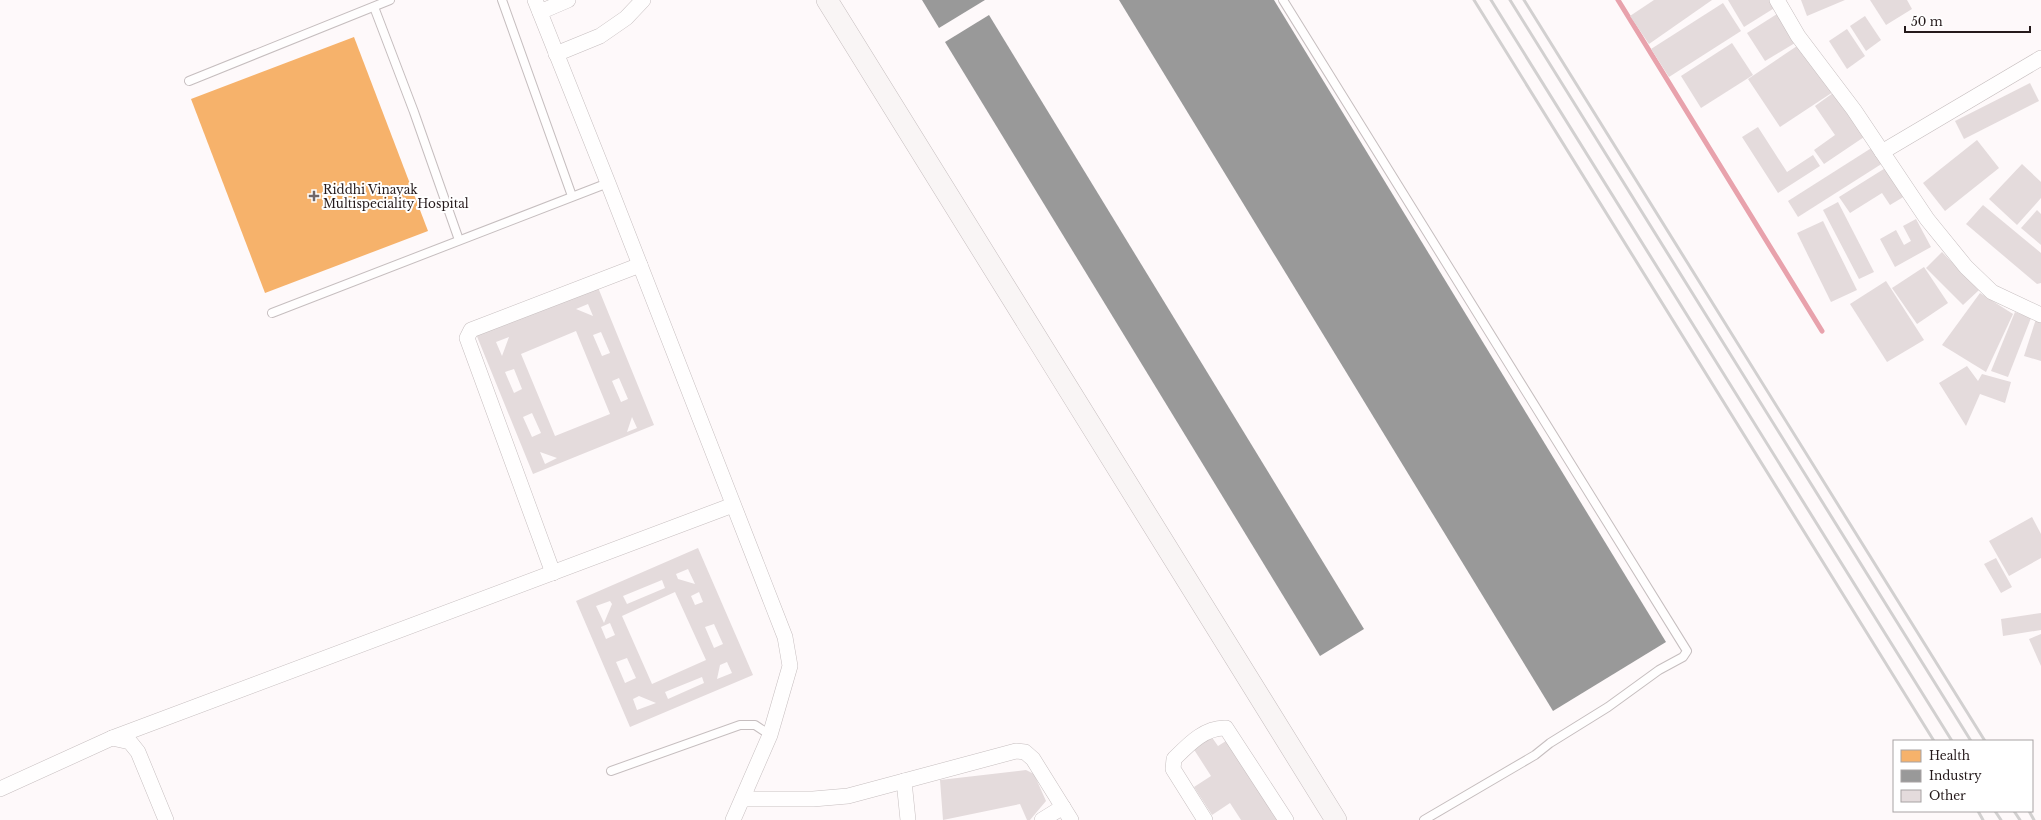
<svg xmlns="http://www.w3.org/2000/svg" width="2041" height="820" viewBox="0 0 2041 820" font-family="'Libre Baskerville',serif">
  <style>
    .health { fill: #f6b26b }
    .industry { fill: #999 }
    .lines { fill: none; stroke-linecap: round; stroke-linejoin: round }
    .stream { stroke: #e8a2ac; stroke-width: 5 }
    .building { fill: #e4dbdc; fill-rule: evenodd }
    .lane-casing { stroke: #c6bebf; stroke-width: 10 }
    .street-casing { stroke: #c6bebf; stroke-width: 16 }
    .secondary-casing { stroke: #c6bebf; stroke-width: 22 }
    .lane { stroke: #fffefe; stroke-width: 8 }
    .street { stroke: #fffefe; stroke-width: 15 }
    .secondary { stroke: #f9f5f5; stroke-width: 21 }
    .rail { stroke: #d2d0d0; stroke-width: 3 }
    .poi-dot { fill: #716869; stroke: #fff; stroke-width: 1.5 }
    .labels { text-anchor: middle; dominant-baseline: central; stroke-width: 4; stroke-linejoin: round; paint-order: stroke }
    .poi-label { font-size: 12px; fill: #251a1b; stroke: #fff; text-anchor: start }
  </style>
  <rect width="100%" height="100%" fill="#fef9fa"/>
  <polygon class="health" points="354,37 428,231 265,293 191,99"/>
  <g class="industry">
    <polygon points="922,0 985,0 939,28"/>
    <polygon points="1119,0 1274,0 1666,642 1553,711"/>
    <polygon points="989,15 1364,629 1320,656 945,42"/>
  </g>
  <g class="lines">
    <polyline class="stream" points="1618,0 1822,331"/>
  </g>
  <g class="building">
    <polygon points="1654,0 1712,0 1649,44 1630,16"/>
    <polygon points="1728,0 1772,0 1776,7 1744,27"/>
    <polygon points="1801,0 1845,0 1807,16"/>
    <polygon points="1870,0 1907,0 1912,9 1886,25"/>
    <polygon points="1723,3 1741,31 1669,77 1651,49"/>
    <polygon points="1777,14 1795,43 1765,61 1747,33"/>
    <polygon points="1865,16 1881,40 1866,51 1850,26"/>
    <polygon points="1847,29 1865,56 1847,69 1829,41"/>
    <polygon points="1732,43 1753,75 1701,108 1681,76"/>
    <polygon points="1800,44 1833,92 1780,127 1748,79"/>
    <polygon points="2030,83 2039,101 1964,139 1955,121"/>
    <polygon points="1833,93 1864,137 1824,164 1814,150 1835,135 1815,106"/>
    <polygon points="1758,127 1787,172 1813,155 1820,166 1778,193 1742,137"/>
    <polygon points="1977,140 1999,168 1945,211 1923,183"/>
    <polygon points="1873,147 1883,163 1798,217 1788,201"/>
    <polygon points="2022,164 2041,182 2041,198 2017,225 1989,199"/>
    <polygon points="1887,167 1905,196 1890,205 1882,193 1850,213 1839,197"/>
    <polygon points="1838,202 1874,272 1859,279 1823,210"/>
    <polygon points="1983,205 2041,253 2041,283 2037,284 1966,224"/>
    <polygon points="2037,210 2041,214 2041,245 2021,228"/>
    <polygon points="1916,219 1931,247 1895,267 1880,239 1896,230 1904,245 1911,241 1903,226"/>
    <polygon points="1823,221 1857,290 1831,302 1797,233"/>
    <polygon points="1942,252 1979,290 1963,305 1926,268"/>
    <polygon points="1924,267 1948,303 1917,324 1892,288"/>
    <polygon points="1886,281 1924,340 1887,362 1850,304"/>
    <path d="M597 285 654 425 533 474 476 334ZM588 304 593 316 576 309ZM576 331 610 414 555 436 521 354ZM601 332 610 353 602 356 593 335ZM509 337 502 356 496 342ZM514 369 522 389 514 393 505 372ZM619 378 628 399 621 402 612 381ZM532 413 541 433 532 437 523 417ZM632 417 637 428 627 432ZM540 452 557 458 545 464Z"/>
    <polygon points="1980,293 2013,314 1986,372 1942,345"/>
    <polygon points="2015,312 2031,318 2008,377 1991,371"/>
    <polygon points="2036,319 2041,321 2041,361 2024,356"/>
    <polygon points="1967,366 1978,381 1982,374 2011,382 2005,403 1980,394 1966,426 1939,383"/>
    <polygon points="2032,517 2041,534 2041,558 2009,576 1989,541"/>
    <path d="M698 548 753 675 630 727 576 601ZM688 569 695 584 678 579 676 574ZM662 580 665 588 627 604 623 596ZM675 592 706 660 652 684 622 616ZM699 592 703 602 695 605 691 596ZM610 601 612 604 604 623 596 606ZM610 623 615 635 606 639 601 627ZM714 624 723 644 714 648 705 627ZM627 658 636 678 625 683 616 662ZM727 662 732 673 717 679 720 665ZM702 677 704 683 668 699 665 692ZM639 696 656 703 637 710 633 699Z"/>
    <polygon points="1996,558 2012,587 2001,593 1984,564"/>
    <polygon points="2041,613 2041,630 2003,636 2001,619"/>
    <polygon points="2041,634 2041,666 2029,639"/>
    <polygon points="1211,736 1218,746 1226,741 1278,820 1241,820 1230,803 1212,815 1194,787 1211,776 1193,748"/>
    <polygon points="1026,770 1034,774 1046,801 1030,820 1027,820 1020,804 943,820 940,780"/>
  </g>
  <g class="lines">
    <defs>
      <g id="lane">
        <polyline points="502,0 572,196"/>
        <polyline points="1283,0 1687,651 1683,657 1659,670 1608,707 1550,743 1535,755 1424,820"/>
        <polyline points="374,7 414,112 459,240"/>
        <polyline points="189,81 390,0"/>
        <polyline points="272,313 608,183"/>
        <polyline points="611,771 740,725 755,725 770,735"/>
      </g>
      <g id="street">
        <polyline points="535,0 608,183 785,637 790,666 770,735 733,820"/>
        <polyline points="1777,0 1798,36 1854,110 1927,219 1966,267 1992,292 2041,315"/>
        <polyline points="540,12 568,0"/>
        <polyline points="556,54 600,36 626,18 643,0"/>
        <polyline points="1882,152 2041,58"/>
        <polyline points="553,573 467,338 471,330 640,265"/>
        <polyline points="112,738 733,505"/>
        <polyline points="904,781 908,820"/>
        <polyline points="0,789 112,738 130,742 138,752 166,820"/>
        <polyline points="743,799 813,799 848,796 1016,751 1025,752 1033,759 1071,820"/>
        <polyline points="1042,820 1063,807"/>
        <path d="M1205 820 1173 769 1174 759C1189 744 1205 727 1226 728L1286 820"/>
      </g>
      <polyline id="secondary" points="827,0 1336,820"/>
    </defs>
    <use href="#lane" class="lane-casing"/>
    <use href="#street" class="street-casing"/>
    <use href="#secondary" class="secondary-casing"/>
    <use href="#lane" class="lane"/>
    <use href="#street" class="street"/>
    <use href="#secondary" class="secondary"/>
    <g class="rail">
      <polyline points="1474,0 1934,741"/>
      <polyline points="1491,0 1952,741"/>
      <polyline points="1510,0 1971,741"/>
      <polyline points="1524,0 1985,741"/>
      <polyline points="1978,811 1983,820"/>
      <polyline points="1995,811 2001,820"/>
      <polyline points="2014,811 2020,820"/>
      <polyline points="2029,811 2034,820"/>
    </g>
  </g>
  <path class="poi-dot" d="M312 190h4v4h4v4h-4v4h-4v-4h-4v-4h4z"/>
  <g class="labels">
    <g class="poi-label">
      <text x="323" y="189">Riddhi Vinayak<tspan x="323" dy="14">Multispeciality Hospital</tspan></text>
    </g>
  </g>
  <rect x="1893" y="740" width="140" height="72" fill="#ffffff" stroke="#a8a3a4"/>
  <rect x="1901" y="750" width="20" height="12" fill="#f6b26b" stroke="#a8a3a4"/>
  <text x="1929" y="760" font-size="12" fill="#251a1b">Health</text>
  <rect x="1901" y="770" width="20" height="12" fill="#999999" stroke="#a8a3a4"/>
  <text x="1929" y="780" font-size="12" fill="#251a1b">Industry</text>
  <rect x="1901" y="790" width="20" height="12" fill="#e4dbdc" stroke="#a8a3a4"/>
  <text x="1929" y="800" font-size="12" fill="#251a1b">Other</text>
  <path d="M1905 26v6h125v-6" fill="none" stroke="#251a1b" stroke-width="2"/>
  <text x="1911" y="26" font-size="12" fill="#251a1b" stroke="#ffffff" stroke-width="3" paint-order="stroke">50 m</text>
</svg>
